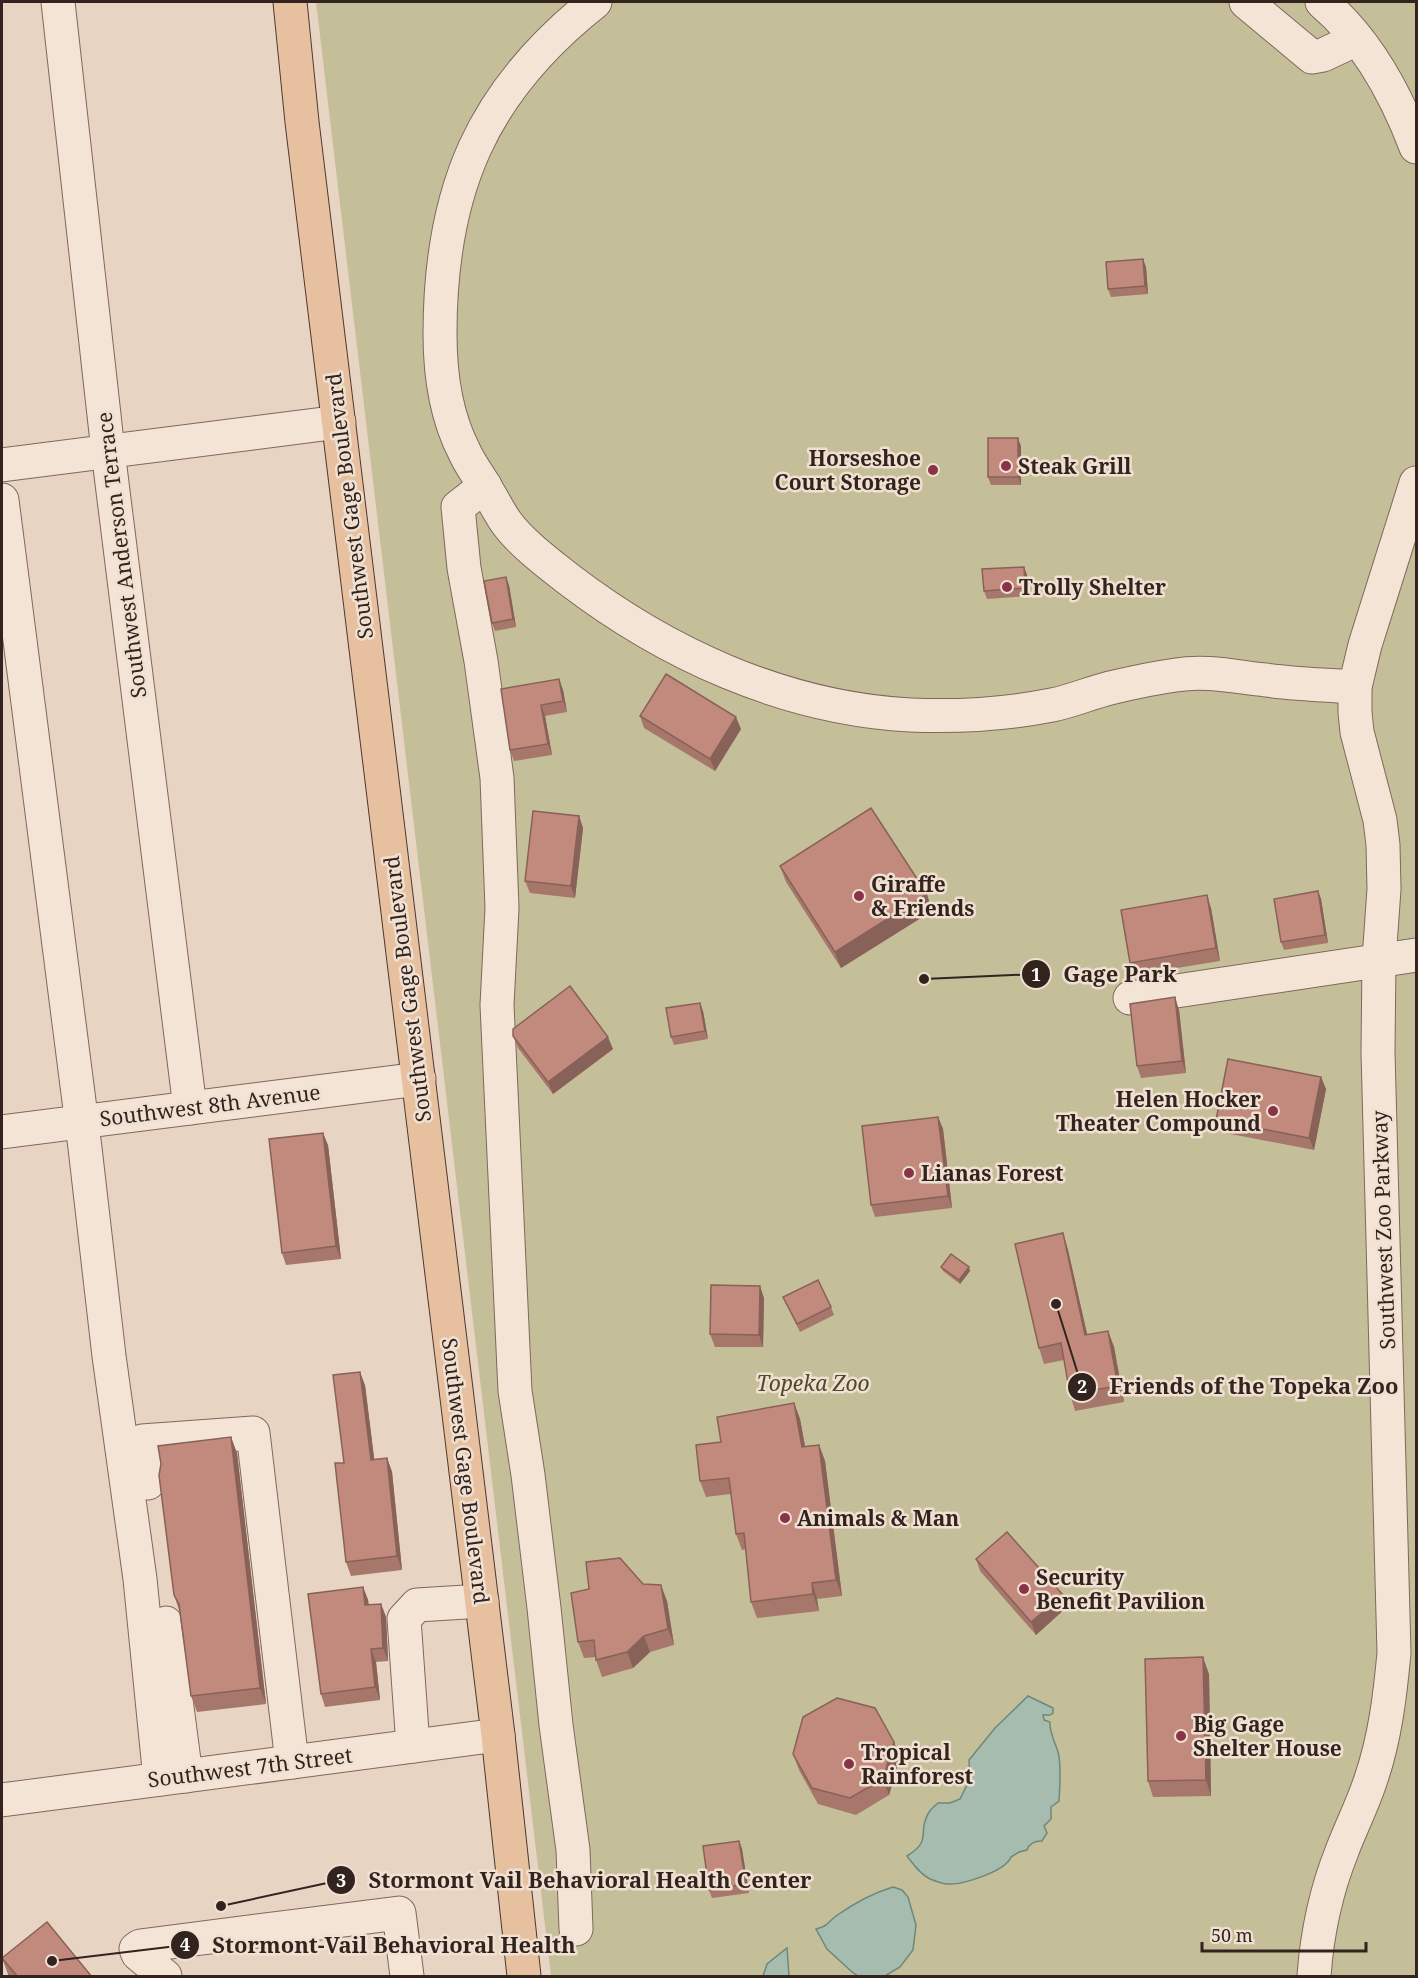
<svg xmlns="http://www.w3.org/2000/svg" width="1418" height="1978" viewBox="0 0 1418 1978" font-family="'Noto Serif',serif">
  <style>
    .green { fill: #c5bf99 }
    .water { fill: #a5bcaf; stroke: #6d887b; stroke-width: 1.5 }
    .lines { fill: none; stroke-linecap: round; stroke-linejoin: round }
    .minor-casing { stroke: #80675c; stroke-width: 35 }
    .major-casing { stroke: #4e3730; stroke-width: 35 }
    .minor { stroke: #f4e4d5; stroke-width: 33 }
    .major { stroke: #e7c09f; stroke-width: 33 }
    .wall { fill: #a7776c }
    .shaded-wall { fill: #886158 }
    .building { fill: #c28a7d; stroke: #886158; stroke-width: 1.5 }
    .poi-dot { fill: #883348; stroke: #f0e0d2; stroke-width: 2 }
    .labels { text-anchor: middle; dominant-baseline: central; stroke-width: 5; stroke-linejoin: round; paint-order: stroke }
    .poi-label { font-size: 21px; font-weight: bold; fill: #32231e; stroke: #f0e0d2; text-anchor: start }
    .street-label { font-size: 21px; fill: #32231e; stroke: #f0e0d2 }
    .park-label { font-size: 21px; font-style: italic; fill: #4b4c27; stroke: #f0e0d2 }
    .leader { fill: none; stroke: #32231e; stroke-width: 2 }
    .callout-dot { fill: #32231e; stroke: #f0e0d2; stroke-width: 2 }
    .mark-label { font-size: 18px; text-anchor: middle; font-weight: bold; fill: #fff }
    .callout-label { font-size: 22px; text-anchor: middle; font-weight: bold; fill: #32231e; stroke: #f0e0d2; stroke-width: 5; stroke-linejoin: round; paint-order: stroke }
  </style>
  <rect width="100%" height="100%" fill="#e8d4c3"/>
  <polygon class="green" points="316,2 1416,2 1416,1976 551,1976"/>
  <g class="water">
    <path d="M1028 1696 1053 1708V1713L1050 1715H1043L1044 1720 1050 1722C1049 1734 1057 1745 1059 1756 1061 1771 1060 1786 1059 1801L1051 1807V1819L1044 1826 1047 1833 1042 1841C1035 1841 1029 1844 1027 1850L1019 1852 1011 1857C1006 1871 963 1885 948 1884 943 1884 935 1881 930 1879 920 1874 913 1864 907 1856 933 1840 917 1833 928 1814 930 1809 935 1806 938 1803H950L960 1799 970 1779 969 1760 995 1728Z"/>
    <path d="M893 1887 902 1890 908 1897 916 1925 913 1950 900 1967 885 1976H858L852 1972 827 1949 816 1929C828 1926 827 1923 836 1916 853 1904 873 1893 893 1887Z"/>
    <polygon points="787,1948 789,1976 763,1976 767,1964"/>
  </g>
  <g class="lines">
    <defs>
      <g id="minor">
        <polyline points="58,2 108,451 190,1108"/>
        <path d="M595 2C481 92 440 191 440 334 440 373 446 416 464 451 470 465 480 477 487 490 493 500 499 512 506 522 520 542 548 563 567 578 666 654 784 708 910 715 957 717 1006 714 1052 705 1072 701 1090 693 1110 688 1131 683 1154 678 1176 675 1206 670 1236 677 1266 680 1295 684 1326 685 1355 687"/>
        <polyline points="1246,2 1312,57 1323,55 1357,39"/>
        <path d="M1322 2C1366 39 1396 94 1416 147"/>
        <polyline points="2,465 339,422"/>
        <polyline points="485,486 458,507 464,568 481,661 497,778 502,908 497,1005 515,1391 528,1475 544,1608 556,1725 573,1850 576,1929"/>
        <polyline points="2,500 85,1148 109,1356 140,1579 160,1779"/>
        <polyline points="1130,998 1416,955"/>
        <polyline points="2,1132 419,1079"/>
        <polyline points="148,1483 142,1441 253,1433 292,1762"/>
        <polyline points="166,1623 186,1776"/>
        <polyline points="413,1746 404,1619 417,1605 482,1601"/>
        <polyline points="2,1800 498,1735"/>
        <polyline points="165,1976 138,1954 136,1949 140,1946 399,1913 407,1976"/>
        <path d="M1314 1976C1317 1934 1326 1891 1342 1851 1351 1827 1363 1804 1371 1779 1385 1738 1390 1696 1394 1653L1378 1052 1379 960 1384 889 1383 845 1380 820 1357 732 1355 712V687L1365 645 1416 483"/>
      </g>
      <polyline id="major" points="290,2 302,122 498,1735 524,1976"/>
    </defs>
    <use href="#minor" class="minor-casing"/>
    <use href="#major" class="major-casing"/>
    <use href="#minor" class="minor"/>
    <use href="#major" class="major"/>
  </g>
  <g class="wall">
    <polygon points="1146,267 1148,294 1111,297 1108,289"/>
    <polygon points="1021,446 1021,485 991,485 988,477"/>
    <polygon points="1024,567 1027,575 1028,596 987,599 984,591"/>
    <polygon points="509,585 516,627 495,631 492,623"/>
    <polygon points="559,679 563,690 567,712 545,716 552,755 514,761 510,750"/>
    <polygon points="640,716 741,729 715,771 644,728"/>
    <polygon points="579,816 583,828 575,898 530,893 525,881"/>
    <polygon points="780,866 932,911 841,968 786,882"/>
    <polygon points="1318,891 1321,899 1328,943 1284,950 1281,942"/>
    <polygon points="1211,908 1220,961 1134,975 1130,963"/>
    <polygon points="1179,1010 1186,1073 1141,1078 1137,1066"/>
    <polygon points="703,1011 708,1039 674,1045 671,1037"/>
    <polygon points="513,1036 613,1049 553,1094 518,1048"/>
    <polygon points="1321,1077 1326,1089 1314,1150 1220,1132 1216,1120"/>
    <polygon points="938,1117 943,1129 952,1208 875,1217 871,1205"/>
    <polygon points="328,1145 341,1259 286,1265 282,1253"/>
    <polygon points="1063,1233 1068,1250 1087,1335 1108,1331 1114,1347 1124,1402 1075,1411 1070,1394 1064,1360 1044,1364 1039,1348"/>
    <polygon points="941,1267 970,1271 960,1284 943,1271"/>
    <polygon points="783,1297 831,1307 834,1315 800,1332"/>
    <polygon points="764,1298 763,1347 715,1347 710,1334"/>
    <polygon points="365,1385 374,1459 387,1458 392,1472 402,1570 351,1576 346,1562 344,1463"/>
    <polygon points="794,1403 800,1419 805,1446 819,1445 825,1461 842,1596 817,1599 819,1611 757,1618 751,1602 746,1549 742,1550 736,1534 731,1494 706,1497 700,1481 721,1442"/>
    <polygon points="237,1453 266,1704 197,1712 191,1696 179,1610 174,1595"/>
    <polygon points="976,1559 1067,1607 1036,1635 980,1571"/>
    <polygon points="643,1584 667,1601 674,1645 650,1652 633,1668 602,1677 596,1660 596,1657 584,1658 578,1642"/>
    <polygon points="363,1587 368,1600 369,1605 381,1604 386,1617 388,1661 376,1662 380,1700 325,1707 321,1694"/>
    <polygon points="1209,1674 1211,1796 1153,1797 1148,1781"/>
    <polygon points="894,1742 900,1758 889,1795 856,1815 818,1804 799,1770 793,1754"/>
    <polygon points="739,1841 742,1849 749,1893 712,1898 709,1890"/>
    <polygon points="2,1958 92,1977 9,1977"/>
  </g>
  <g class="shaded-wall">
    <polygon points="1143,259 1146,267 1148,294 1145,286"/>
    <polygon points="1018,438 1021,446 1021,485 1018,477"/>
    <polygon points="1024,567 1027,575 1028,596 1025,588"/>
    <polygon points="506,577 509,585 516,627 513,619"/>
    <polygon points="559,679 563,690 567,712 563,701"/>
    <polygon points="541,705 545,716 552,755 548,744"/>
    <polygon points="736,717 741,729 715,771 710,759"/>
    <polygon points="579,816 583,828 575,898 571,886"/>
    <polygon points="1318,891 1321,899 1328,943 1325,935"/>
    <polygon points="927,894 932,911 841,968 835,952"/>
    <polygon points="1207,895 1211,908 1220,961 1216,948"/>
    <polygon points="1175,997 1179,1010 1186,1073 1182,1061"/>
    <polygon points="700,1003 703,1011 708,1039 705,1031"/>
    <polygon points="608,1037 613,1049 553,1094 548,1082"/>
    <polygon points="1321,1077 1326,1089 1314,1150 1309,1138"/>
    <polygon points="938,1117 943,1129 952,1208 948,1196"/>
    <polygon points="323,1133 328,1145 341,1259 336,1246"/>
    <polygon points="1063,1233 1068,1250 1091,1351 1085,1335"/>
    <polygon points="969,1267 970,1271 960,1284 959,1280"/>
    <polygon points="760,1286 764,1298 763,1347 759,1335"/>
    <polygon points="1108,1331 1114,1347 1124,1402 1118,1386"/>
    <polygon points="360,1372 365,1385 376,1473 371,1460"/>
    <polygon points="794,1403 800,1419 808,1463 802,1447"/>
    <polygon points="231,1437 237,1453 266,1704 260,1688"/>
    <polygon points="819,1445 825,1461 842,1596 836,1580"/>
    <polygon points="387,1458 392,1472 402,1570 397,1556"/>
    <polygon points="812,1583 817,1599 819,1611 813,1594"/>
    <polygon points="661,1585 667,1601 674,1645 668,1629"/>
    <polygon points="363,1587 368,1600 370,1619 365,1605"/>
    <polygon points="1063,1595 1067,1607 1036,1635 1031,1622"/>
    <polygon points="381,1604 386,1617 388,1661 383,1648"/>
    <polygon points="644,1636 650,1652 633,1668 627,1652"/>
    <polygon points="371,1649 376,1662 380,1700 375,1687"/>
    <polygon points="1203,1657 1209,1674 1211,1796 1206,1780"/>
    <polygon points="894,1742 900,1758 889,1795 883,1779"/>
    <polygon points="739,1841 742,1849 749,1893 746,1884"/>
  </g>
  <g class="building">
    <polygon points="1143,259 1145,286 1108,289 1106,262"/>
    <rect x="988" y="438" width="30" height="39"/>
    <polygon points="1024,567 1025,588 984,591 982,569"/>
    <polygon points="506,577 513,619 492,623 484,581"/>
    <polygon points="666,674 736,717 710,759 640,716"/>
    <polygon points="559,679 563,701 541,705 548,744 510,750 501,689"/>
    <polygon points="871,808 927,894 835,952 780,866"/>
    <polygon points="533,811 579,816 571,886 525,881"/>
    <polygon points="1318,891 1325,935 1281,942 1274,899"/>
    <polygon points="1207,895 1216,948 1130,963 1121,910"/>
    <polygon points="570,986 608,1037 548,1082 513,1036 513,1029"/>
    <polygon points="1175,997 1182,1061 1137,1066 1130,1004"/>
    <polygon points="700,1003 705,1031 671,1037 666,1008"/>
    <polygon points="1228,1059 1321,1077 1309,1138 1216,1120"/>
    <polygon points="938,1117 948,1196 871,1205 862,1126"/>
    <polygon points="323,1133 336,1246 282,1253 269,1139"/>
    <polygon points="1063,1233 1085,1335 1108,1331 1118,1386 1070,1394 1061,1343 1039,1348 1015,1244"/>
    <polygon points="951,1254 969,1267 959,1280 941,1267"/>
    <polygon points="818,1280 831,1307 797,1324 783,1297"/>
    <polygon points="711,1285 760,1286 759,1335 710,1334"/>
    <polygon points="360,1372 371,1460 387,1458 397,1556 346,1562 335,1463 344,1463 333,1375"/>
    <polygon points="794,1403 802,1447 819,1445 836,1580 812,1583 813,1594 751,1602 744,1533 736,1534 729,1478 700,1481 696,1445 721,1442 717,1417"/>
    <polygon points="231,1437 260,1688 191,1696 179,1604 174,1595 159,1475 161,1464 158,1446"/>
    <polygon points="1007,1532 1063,1595 1031,1622 976,1559"/>
    <polygon points="620,1558 643,1584 661,1585 668,1629 644,1636 627,1652 596,1660 594,1640 578,1642 571,1593 589,1589 586,1562"/>
    <polygon points="363,1587 365,1605 381,1604 383,1648 371,1649 375,1687 321,1694 308,1594"/>
    <polygon points="1203,1657 1206,1780 1148,1781 1145,1659"/>
    <polygon points="837,1698 875,1708 894,1742 883,1779 850,1798 812,1788 793,1754 803,1717"/>
    <polygon points="739,1841 746,1884 709,1890 703,1846"/>
    <polygon points="47,1922 92,1977 18,1977 2,1958"/>
  </g>
  <g class="poi-dot">
    <circle cx="1006" cy="466" r="6"/>
    <circle cx="933" cy="470" r="6"/>
    <circle cx="1007" cy="587" r="6"/>
    <circle cx="859" cy="896" r="6"/>
    <circle cx="1273" cy="1111" r="6"/>
    <circle cx="909" cy="1173" r="6"/>
    <circle cx="785" cy="1518" r="6"/>
    <circle cx="1024" cy="1589" r="6"/>
    <circle cx="1181" cy="1736" r="6"/>
    <circle cx="849" cy="1764" r="6"/>
  </g>
  <g class="labels">
    <g class="poi-label">
      <text x="921" y="458" text-anchor="end">Horseshoe<tspan x="921" dy="24">Court Storage</tspan></text>
      <text x="1018" y="466">Steak Grill</text>
      <text x="1019" y="587">Trolly Shelter</text>
      <text x="871" y="884">Giraffe<tspan x="871" dy="24">&amp; Friends</tspan></text>
      <text x="1261" y="1099" text-anchor="end">Helen Hocker<tspan x="1261" dy="24">Theater Compound</tspan></text>
      <text x="921" y="1173">Lianas Forest</text>
      <text x="797" y="1518">Animals &amp; Man</text>
      <text x="1036" y="1577">Security<tspan x="1036" dy="24">Benefit Pavilion</tspan></text>
      <text x="1193" y="1724">Big Gage<tspan x="1193" dy="24">Shelter House</tspan></text>
      <text x="861" y="1752">Tropical<tspan x="861" dy="24">Rainforest</tspan></text>
    </g>
    <g class="street-label">
      <text transform="translate(349 506) rotate(-97)">Southwest Gage Boulevard</text>
      <text transform="translate(121 555) rotate(-97)">Southwest Anderson Terrace</text>
      <text transform="translate(407 989) rotate(-97)">Southwest Gage Boulevard</text>
      <text transform="translate(210 1105) rotate(-7)">Southwest 8th Avenue</text>
      <text transform="translate(1383 1230) rotate(-92)">Southwest Zoo Parkway</text>
      <text transform="translate(466 1471) rotate(83)">Southwest Gage Boulevard</text>
      <text transform="translate(250 1767) rotate(-7)">Southwest 7th Street</text>
    </g>
    <g class="park-label">
      <text x="813" y="1383">Topeka Zoo</text>
    </g>
  </g>
  <path class="leader" d="M924 979L1036 974M1056 1304L1082 1387M221 1906L341 1880M52 1961L185 1945"/>
  <g class="callout-dot">
    <circle cx="924" cy="979" r="6"/>
    <circle cx="1056" cy="1304" r="6"/>
    <circle cx="221" cy="1906" r="6"/>
    <circle cx="52" cy="1961" r="6"/>
    <circle cx="1036" cy="974" r="15"/>
    <circle cx="1082" cy="1387" r="15"/>
    <circle cx="341" cy="1880" r="15"/>
    <circle cx="185" cy="1945" r="15"/>
  </g>
  <g class="mark-label">
    <text x="1036" y="981">1</text>
    <text x="1082" y="1393">2</text>
    <text x="341" y="1887">3</text>
    <text x="185" y="1951">4</text>
  </g>
  <g class="callout-label">
    <text x="1120" y="982">Gage Park</text>
    <text x="1254" y="1394">Friends of the Topeka Zoo</text>
    <text x="590" y="1888">Stormont Vail Behavioral Health Center</text>
    <text x="394" y="1953">Stormont-Vail Behavioral Health</text>
  </g>
  <rect width="1418" height="1978" fill="none" stroke="#32231e" stroke-width="6"/>
  <path d="M1202 1942v9h164v-9" fill="none" stroke="#32231e" stroke-width="3"/>
  <text x="1211" y="1942" font-size="18" fill="#32231e" stroke="#f0e0d2" stroke-width="4.5" paint-order="stroke">50 m</text>
</svg>
